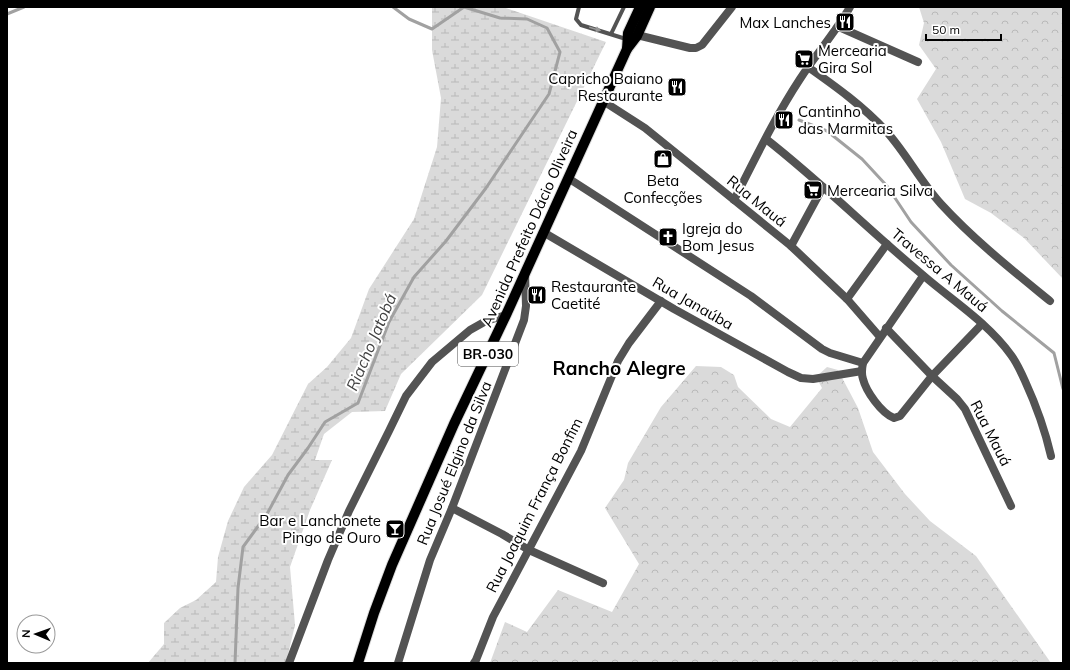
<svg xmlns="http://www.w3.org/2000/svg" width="1070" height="670" viewBox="0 0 1070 670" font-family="Mulish,sans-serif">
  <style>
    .forest { fill: url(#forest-crowns) }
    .wetland { fill: url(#wetland-marsh) }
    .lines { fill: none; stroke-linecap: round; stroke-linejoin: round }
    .stream { stroke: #a1a1a1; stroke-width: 3 }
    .primary-casing { stroke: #dbdbdb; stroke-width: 12 }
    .lane { stroke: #535353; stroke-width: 4 }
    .street { stroke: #535353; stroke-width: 8 }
    .primary { stroke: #000; stroke-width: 10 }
    .oneway { fill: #989898 }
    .labels { text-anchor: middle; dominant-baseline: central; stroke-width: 4; stroke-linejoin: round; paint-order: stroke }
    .shield { fill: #fff; stroke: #4c4c4c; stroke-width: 1 }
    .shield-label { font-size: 14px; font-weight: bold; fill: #000 }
    .poi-label { font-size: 15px; fill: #000; stroke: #fff; text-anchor: start }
    .street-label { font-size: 15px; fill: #000; stroke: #fff }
    .water-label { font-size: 16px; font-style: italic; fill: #424242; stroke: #fff }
    .district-label { font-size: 19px; font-weight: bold; fill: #000; stroke: #fff }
  </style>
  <defs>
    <pattern id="forest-crowns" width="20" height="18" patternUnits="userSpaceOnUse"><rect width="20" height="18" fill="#dadada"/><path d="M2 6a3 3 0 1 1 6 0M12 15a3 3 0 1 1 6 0" fill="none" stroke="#b9b9b9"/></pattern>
    <pattern id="wetland-marsh" width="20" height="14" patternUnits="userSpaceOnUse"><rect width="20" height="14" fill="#dadada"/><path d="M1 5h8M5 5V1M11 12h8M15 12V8" fill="none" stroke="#b9b9b9"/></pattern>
  </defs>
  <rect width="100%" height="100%" fill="#fff"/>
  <g class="forest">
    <polygon points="919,7 1063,7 1063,279 1024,238 991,213 965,199 941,142 917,99 936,69 919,45 924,23"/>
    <polygon points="696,366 721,367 734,375 738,387 771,419 790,427 822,388 816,377 827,367 838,370 858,408 873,452 905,494 930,521 976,556 1051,663 490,663 505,622 527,632 558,590 612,612 639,564 605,508 624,480 628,463 661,407"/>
  </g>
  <polygon class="wetland" points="432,7 503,7 606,42 482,295 401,374 385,411 352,412 324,434 315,460 332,460 310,510 290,567 295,625 286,663 148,663 164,644 164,623 180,608 196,600 216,582 218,557 228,521 244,487 272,455 308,384 327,367 351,338 369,289 414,219 437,147 441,98 432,50"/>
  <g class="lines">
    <g class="stream">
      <polyline points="393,7 409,19 432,29 464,7"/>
      <polyline points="7,14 24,7"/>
      <polyline points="799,120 827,131 862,159 887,186 911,222 951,265 1002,311 1054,353 1063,389"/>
      <polyline points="235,663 238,588 243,547 267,514 288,475 308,448 325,422 358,403 389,322 414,277 446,241 486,188 549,94 560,52 547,28 527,19 500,18 464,7"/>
    </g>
    <defs>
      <g id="primary">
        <polyline points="627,49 628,33 640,7"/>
        <polyline points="358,663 374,613 392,565 454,424 506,315 627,49 637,36 650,7"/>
      </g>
    </defs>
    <use href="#primary" class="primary-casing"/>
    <g class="lane">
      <polyline points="579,7 576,19 581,25 626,39"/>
      <polyline points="611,34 624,7"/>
    </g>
    <g class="street">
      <polyline points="839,27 918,62"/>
      <polyline points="633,34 690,48 696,48 702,45 732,7"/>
      <path d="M808 67C835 86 863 106 886 131 906 153 920 181 941 204 974 240 1012 270 1050 301"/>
      <polyline points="603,101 645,128 791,246 847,299 880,337"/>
      <path d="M766 139C821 182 870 231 924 276 953 301 988 323 1011 355 1017 363 1021 372 1025 381 1036 405 1045 430 1051 456"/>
      <polyline points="568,178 751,296 822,349 830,353 863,363"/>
      <path d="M734 200C755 159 775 117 800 79 816 54 835 33 850 7"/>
      <polyline points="543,232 674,309 788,372 801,378 813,379 862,371"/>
      <polyline points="791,246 823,187"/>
      <path d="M923 276 863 363C862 368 861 373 863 379 866 391 881 413 894 418L900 416 932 376 982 324"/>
      <polyline points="847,299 887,244"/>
      <polyline points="886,328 932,376 957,399 965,409 1011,506"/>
      <polyline points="452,508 502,534 529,550 603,583"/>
      <polyline points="289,663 328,560 349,511 389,431 406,396 432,362 470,330 486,321 506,315"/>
      <polyline points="398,663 430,560 452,508 524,320 526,306 525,273"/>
      <polyline points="474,663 476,660 493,617 581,451 618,361 629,343 661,301"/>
    </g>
    <use href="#primary" class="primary"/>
  </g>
  <defs><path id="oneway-solid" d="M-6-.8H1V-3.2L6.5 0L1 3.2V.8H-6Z"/></defs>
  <use class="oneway" href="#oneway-solid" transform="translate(595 29) rotate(16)"/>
  <defs>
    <symbol id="restaurant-square" viewBox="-11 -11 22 22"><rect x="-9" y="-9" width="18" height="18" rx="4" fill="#000" stroke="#fff"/><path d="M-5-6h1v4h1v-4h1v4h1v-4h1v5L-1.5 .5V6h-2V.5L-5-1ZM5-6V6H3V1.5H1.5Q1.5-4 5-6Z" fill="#fff"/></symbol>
    <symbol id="supermarket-square" viewBox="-11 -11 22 22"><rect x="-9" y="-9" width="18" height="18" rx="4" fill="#000" stroke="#fff"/><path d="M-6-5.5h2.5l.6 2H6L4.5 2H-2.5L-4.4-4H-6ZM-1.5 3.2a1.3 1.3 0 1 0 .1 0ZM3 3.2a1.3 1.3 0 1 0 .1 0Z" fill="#fff"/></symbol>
    <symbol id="shop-square" viewBox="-11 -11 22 22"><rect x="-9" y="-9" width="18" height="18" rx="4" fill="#000" stroke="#fff"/><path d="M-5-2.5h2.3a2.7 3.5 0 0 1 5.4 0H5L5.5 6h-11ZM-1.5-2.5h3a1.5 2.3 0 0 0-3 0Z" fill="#fff"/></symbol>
    <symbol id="church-square" viewBox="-11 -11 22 22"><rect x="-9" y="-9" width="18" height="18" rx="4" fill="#000" stroke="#fff"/><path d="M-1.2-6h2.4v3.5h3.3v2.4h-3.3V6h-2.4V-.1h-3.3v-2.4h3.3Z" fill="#fff"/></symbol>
    <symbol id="bar-square" viewBox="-11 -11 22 22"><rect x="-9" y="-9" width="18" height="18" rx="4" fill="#000" stroke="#fff"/><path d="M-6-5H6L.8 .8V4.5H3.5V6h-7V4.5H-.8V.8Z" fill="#fff"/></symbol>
  </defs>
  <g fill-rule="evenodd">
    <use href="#restaurant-square" x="834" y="11" width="22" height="22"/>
    <use href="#supermarket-square" x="793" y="48" width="22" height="22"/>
    <use href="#restaurant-square" x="666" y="76" width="22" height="22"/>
    <use href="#restaurant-square" x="773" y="109" width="22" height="22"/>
    <use href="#shop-square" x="652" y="148" width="22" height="22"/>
    <use href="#supermarket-square" x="802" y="179" width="22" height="22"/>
    <use href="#church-square" x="657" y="226" width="22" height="22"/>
    <use href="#restaurant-square" x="526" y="284" width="22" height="22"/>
    <use href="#bar-square" x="384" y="518" width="22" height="22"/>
  </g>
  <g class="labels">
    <rect class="shield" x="458" y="342" width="60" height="24" rx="3"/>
    <g class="shield-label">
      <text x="488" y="354">BR-030</text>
    </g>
    <g class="poi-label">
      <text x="831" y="22" text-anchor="end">Max Lanches</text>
      <text x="818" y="50">Mercearia<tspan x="818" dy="17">Gira Sol</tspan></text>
      <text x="663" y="78" text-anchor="end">Capricho Baiano<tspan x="663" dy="17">Restaurante</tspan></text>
      <text x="798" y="111">Cantinho<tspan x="798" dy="17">das Marmitas</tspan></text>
      <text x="663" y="180" text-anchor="middle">Beta<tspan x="663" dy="17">Confecções</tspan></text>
      <text x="827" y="190">Mercearia Silva</text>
      <text x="682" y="228">Igreja do<tspan x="682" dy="17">Bom Jesus</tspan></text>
      <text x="551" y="286">Restaurante<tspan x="551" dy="17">Caetité</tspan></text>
      <text x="381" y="520" text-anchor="end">Bar e Lanchonete<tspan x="381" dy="17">Pingo de Ouro</tspan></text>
    </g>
    <g class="street-label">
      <text transform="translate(757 201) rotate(39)">Rua Mauá</text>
      <text transform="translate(529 228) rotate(-66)">Avenida Prefeito Dácio Oliveira</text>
      <text transform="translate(940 270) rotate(40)">Travessa A Mauá</text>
      <text transform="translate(693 303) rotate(30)">Rua Janaúba</text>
      <text transform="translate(991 433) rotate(63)">Rua Mauá</text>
      <text transform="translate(454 463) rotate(-68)">Rua Josué Elgino da Silva</text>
      <text transform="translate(534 505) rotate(-63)">Rua Joaquim França Bonfim</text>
    </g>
    <g class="water-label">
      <text transform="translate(371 342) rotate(-67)">Riacho Jatobá</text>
    </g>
    <g class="district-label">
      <text x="619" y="368">Rancho Alegre</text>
    </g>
  </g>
  <rect width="1070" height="670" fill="none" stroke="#000000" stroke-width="16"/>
  <g transform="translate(36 634) rotate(272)"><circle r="19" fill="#ffffff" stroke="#999999"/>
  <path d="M0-3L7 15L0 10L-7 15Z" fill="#000000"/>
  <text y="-6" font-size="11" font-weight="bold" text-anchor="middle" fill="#000000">N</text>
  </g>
  <path d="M926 34v6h75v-6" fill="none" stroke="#000000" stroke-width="2"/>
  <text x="932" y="34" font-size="12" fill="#000000" stroke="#ffffff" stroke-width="3" paint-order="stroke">50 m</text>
</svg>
